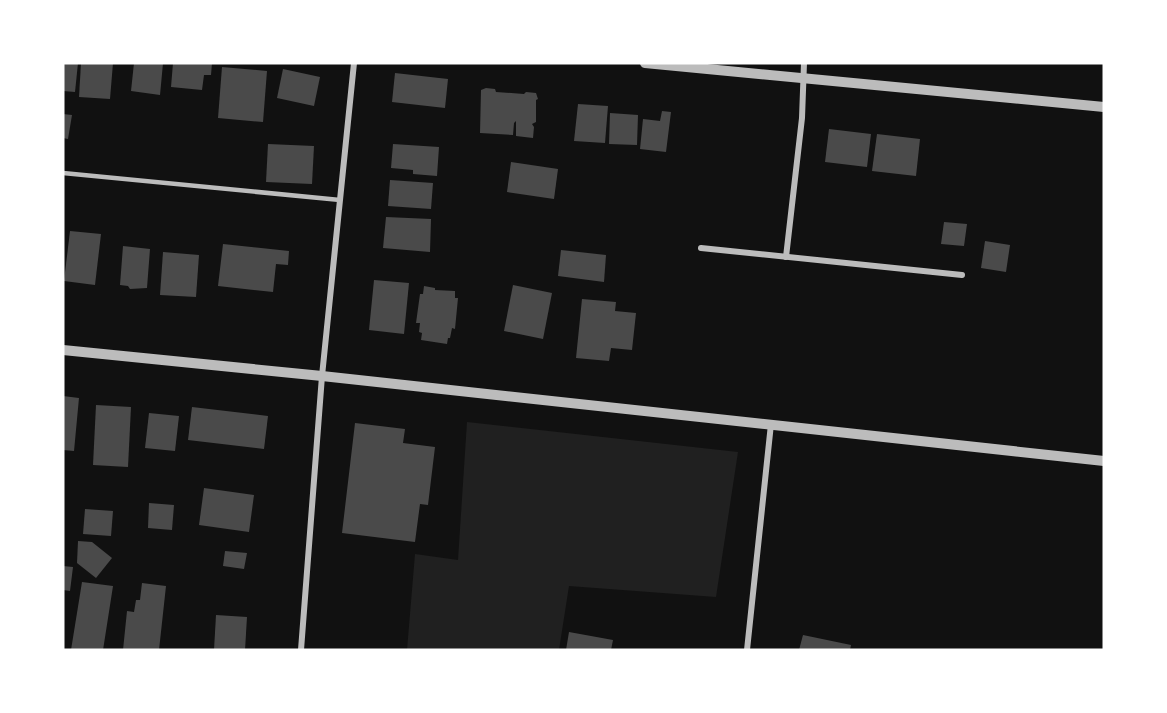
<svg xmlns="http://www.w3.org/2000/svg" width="1167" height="713" viewBox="0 0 1167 713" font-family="Lato,sans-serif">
  <rect width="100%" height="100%" fill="#111"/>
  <polygon fill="#202020" points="467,422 738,452 716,597 569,586 559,650 407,650 415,554 458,560"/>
  <g fill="#4a4a4a">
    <polygon points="63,63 78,63 75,92 63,91"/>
    <polygon points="81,63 113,63 110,99 79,97"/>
    <polygon points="134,63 163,63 160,95 131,91"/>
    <polygon points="173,63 212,63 211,75 204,75 202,90 171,87"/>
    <polygon points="222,67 267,71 263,122 218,118"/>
    <polygon points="283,69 320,77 314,106 277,98"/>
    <polygon points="395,73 448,79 445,108 392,102"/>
    <polygon points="486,88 495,89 496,92 524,94 526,92 536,93 538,99 536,100 536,122 532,124 534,127 533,138 516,136 516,121 514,123 513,135 480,133 481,90"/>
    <polygon points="578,104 608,106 605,143 574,141"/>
    <polygon points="662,111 671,112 666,152 640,149 643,119 660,121"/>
    <polygon points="610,113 638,115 637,145 609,144"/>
    <polygon points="63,114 72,115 68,139 63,138"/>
    <polygon points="829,129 871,134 867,167 825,162"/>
    <polygon points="877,134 920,139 916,176 872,171"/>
    <polygon points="268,144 314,146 312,184 266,182"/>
    <polygon points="393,144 439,147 437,176 413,174 413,170 391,168"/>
    <polygon points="511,162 558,169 554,199 507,192"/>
    <polygon points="390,180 433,183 431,209 388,206"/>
    <polygon points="386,217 431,219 430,252 383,248"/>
    <polygon points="944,222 967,224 964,246 941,244"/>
    <polygon points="70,231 101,234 95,285 64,281"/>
    <polygon points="985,241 1010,245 1006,272 981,268"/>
    <polygon points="223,244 289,251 288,265 276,264 273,292 218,286"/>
    <polygon points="123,246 150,249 147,288 130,289 128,286 120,285"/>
    <polygon points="561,250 606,255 604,282 558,276"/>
    <polygon points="163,252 199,255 196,297 160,295"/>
    <polygon points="374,280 409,283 404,334 369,330"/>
    <polygon points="513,285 552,293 543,339 504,331"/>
    <polygon points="424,286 435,288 435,290 455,291 455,298 458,298 455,329 452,328 450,338 448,338 447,344 421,340 422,333 419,332 420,323 416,323 420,294 423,294"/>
    <polygon points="582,299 616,302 615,311 636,313 632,350 611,348 609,361 576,358"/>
    <polygon points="63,396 79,398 74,451 63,450"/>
    <polygon points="96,405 131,407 128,467 93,465"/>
    <polygon points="192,407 268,416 264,449 188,440"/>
    <polygon points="149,413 179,416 175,451 145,448"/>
    <polygon points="355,423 405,429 403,443 435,447 428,505 420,504 415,542 342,533"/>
    <polygon points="204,488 254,495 249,532 199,525"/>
    <polygon points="149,503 174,505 172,530 148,528"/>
    <polygon points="85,509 113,511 111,536 83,534"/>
    <polygon points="78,541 92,542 112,558 96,578 77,563"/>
    <polygon points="225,551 247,553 244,569 223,566"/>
    <polygon points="63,566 73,567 70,591 63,590"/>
    <polygon points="82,582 113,586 103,650 71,650"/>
    <polygon points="142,583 166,586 159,650 123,650 127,611 134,612 136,600 140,600"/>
    <polygon points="216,615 247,617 245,650 214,650"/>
    <polygon points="569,632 613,640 611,650 566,650"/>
    <polygon points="803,635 851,645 850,650 799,650"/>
  </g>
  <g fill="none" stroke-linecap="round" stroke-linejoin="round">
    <polyline stroke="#bcbcbc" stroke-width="4.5" points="63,173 340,200"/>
    <g stroke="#bcbcbc" stroke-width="6">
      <polyline points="701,248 962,275"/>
      <polyline points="786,257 802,118 804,63"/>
      <polyline points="301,650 322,376 354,63"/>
      <polyline points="747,650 771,424"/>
    </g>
    <g stroke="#bcbcbc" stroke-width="10">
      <polyline points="645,63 1104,107"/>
      <polyline points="63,350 322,376 1104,461"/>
    </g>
  </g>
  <rect width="1167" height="713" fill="none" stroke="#ffffff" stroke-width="129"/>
</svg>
